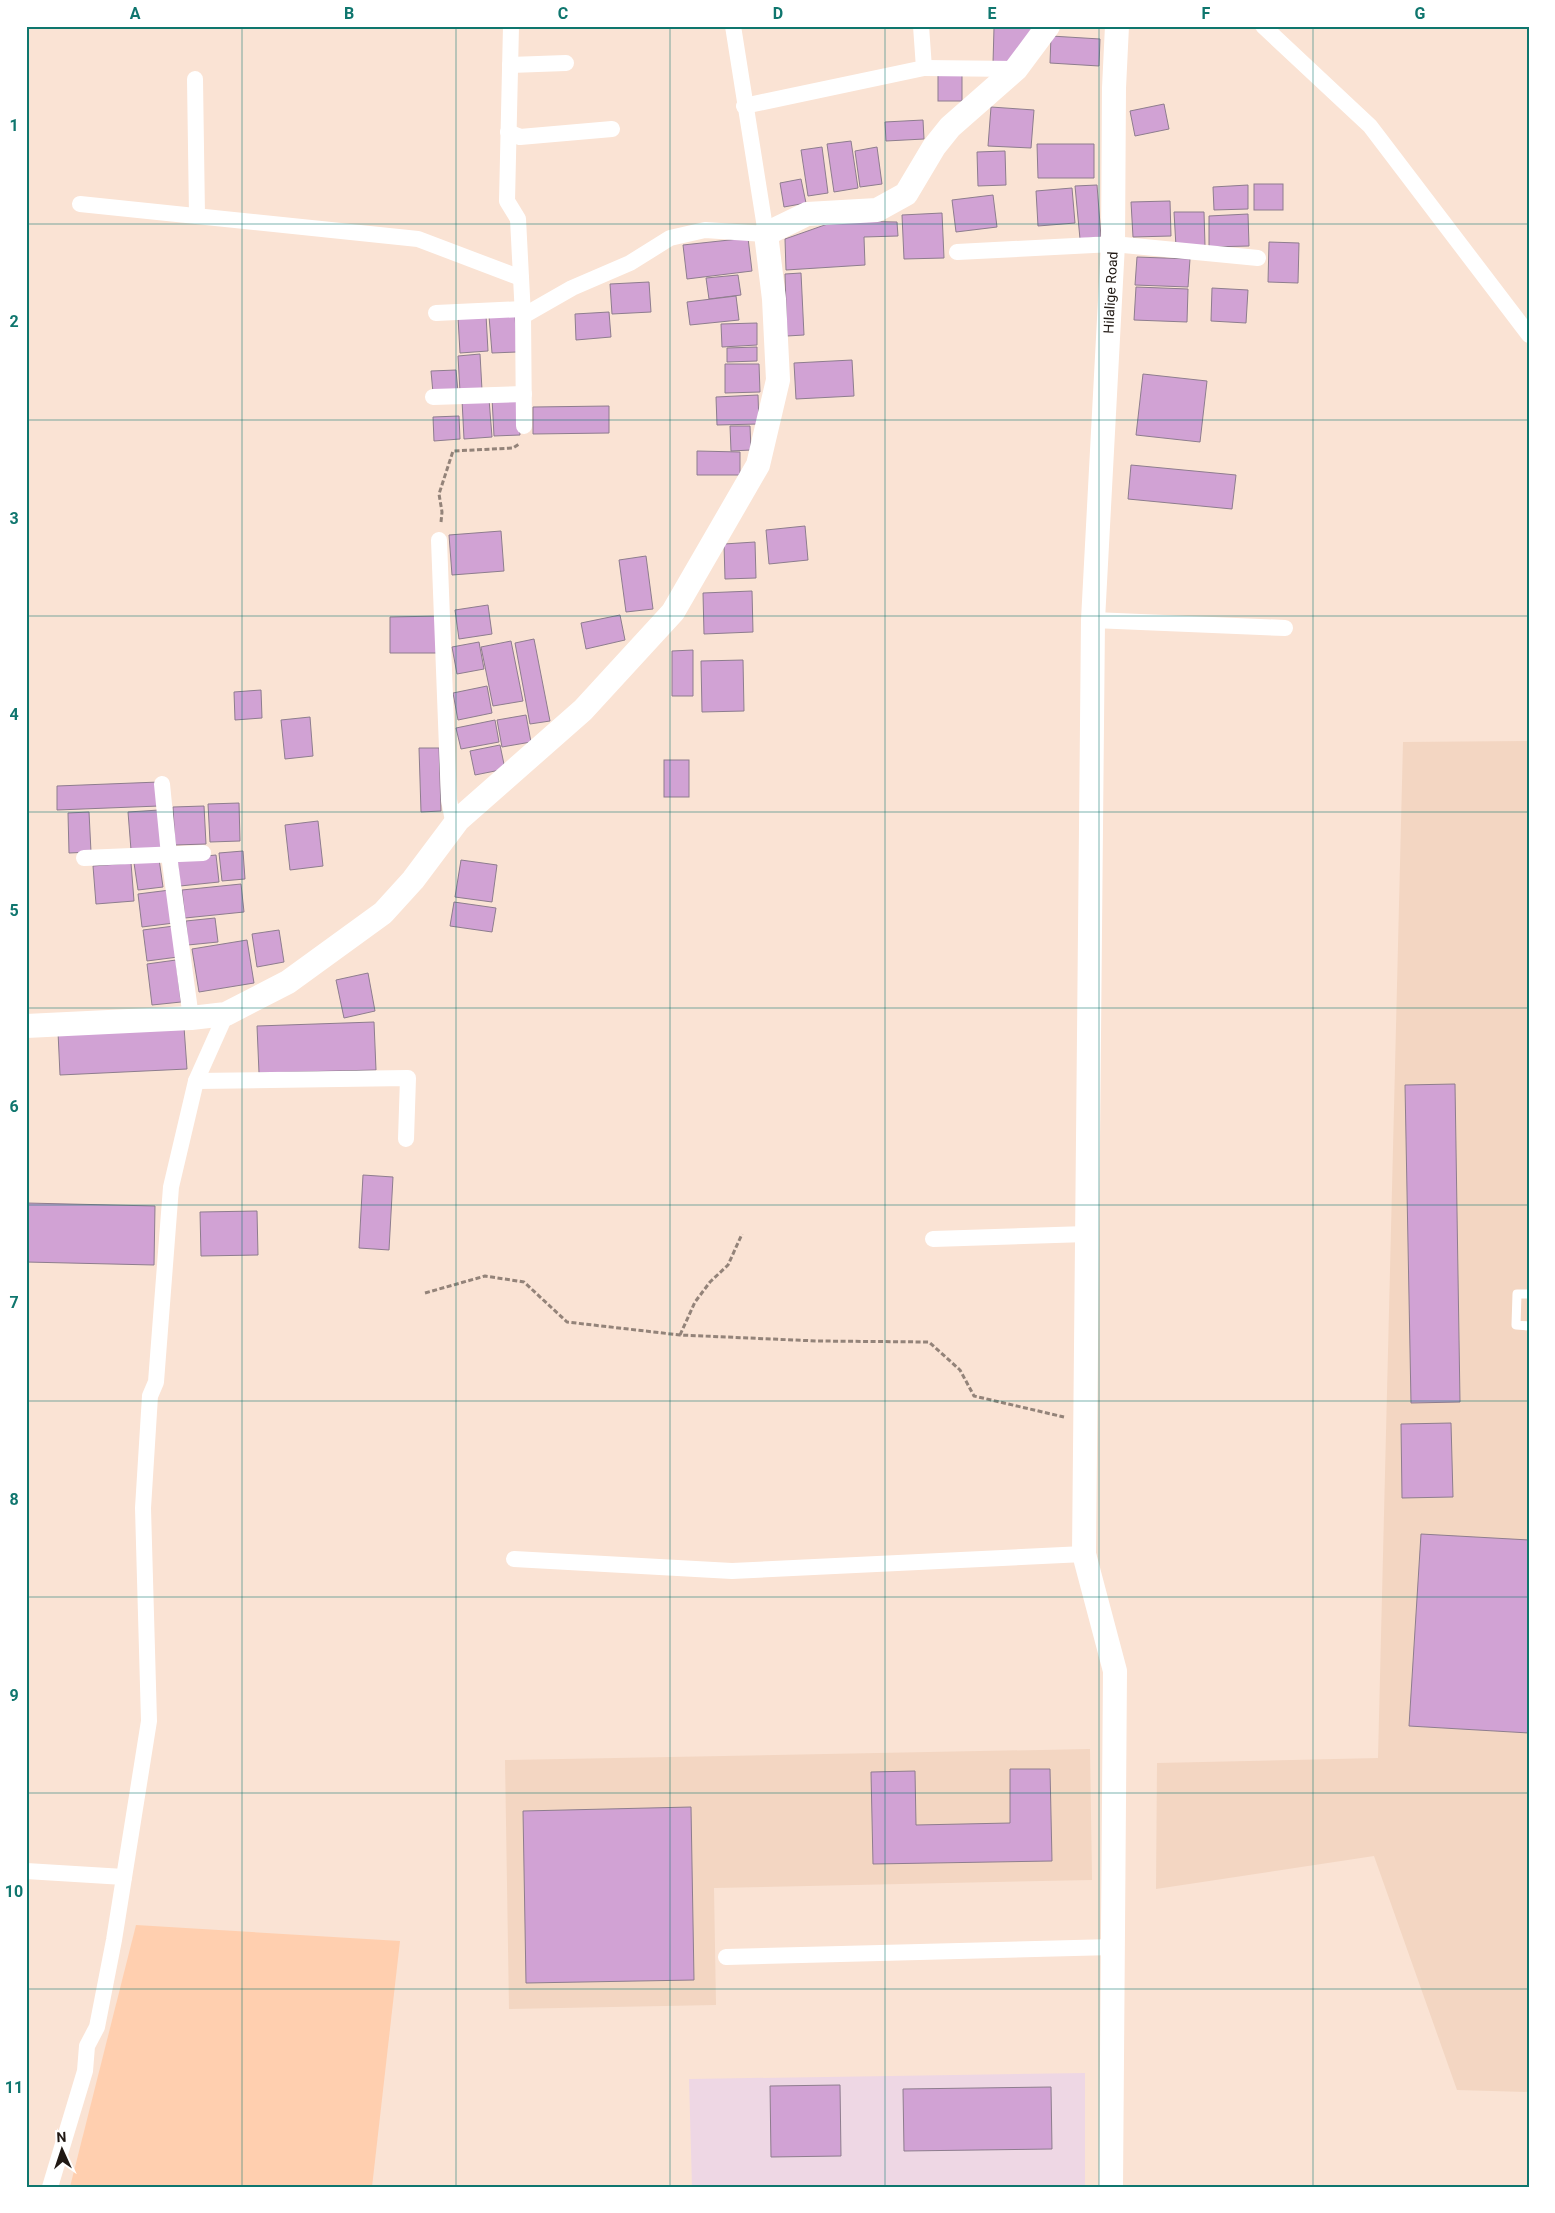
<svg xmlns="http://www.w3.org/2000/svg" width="1555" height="2213" viewBox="0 0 1555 2213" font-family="Roboto,sans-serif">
  <rect width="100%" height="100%" fill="#fae3d4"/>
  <g fill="#f3d6c2">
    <polygon points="1529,741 1529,2092 1457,2090 1374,1856 1156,1889 1157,1763 1378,1758 1403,742"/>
    <polygon points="1090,1749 1092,1880 714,1888 716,2005 509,2009 505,1760"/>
  </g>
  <polygon fill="#eed7e4" points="1085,2073 1085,2187 692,2187 689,2079"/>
  <polygon fill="#ffcfaf" points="136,1925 400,1941 372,2187 70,2187"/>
  <g fill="#d1a2d4" stroke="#8e7d8e">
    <polygon points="1035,27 1013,63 993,63 994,28"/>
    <polygon points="1051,36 1100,39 1099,66 1050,63"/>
    <rect x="938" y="74" width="24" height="27"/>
    <polygon points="1164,104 1169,129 1135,136 1130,111"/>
    <polygon points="991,107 1034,110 1031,148 988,146"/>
    <polygon points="923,120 924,139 886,141 885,122"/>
    <polygon points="851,141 858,188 834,192 827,144"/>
    <polygon points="1037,144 1094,144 1094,178 1038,178"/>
    <polygon points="822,147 828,193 808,196 801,150"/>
    <polygon points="877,147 882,184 860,187 855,151"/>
    <polygon points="1005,151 1006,185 978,186 977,152"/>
    <polygon points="801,179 806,203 784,207 780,183"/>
    <rect x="1254" y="184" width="29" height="26"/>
    <polygon points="1097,185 1101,237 1080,239 1075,186"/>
    <polygon points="1248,185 1248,209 1214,210 1213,187"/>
    <polygon points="1072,188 1075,223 1038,226 1036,191"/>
    <polygon points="993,195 997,227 956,232 952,200"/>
    <polygon points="1170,201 1171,236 1133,237 1131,202"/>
    <polygon points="1174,212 1204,212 1205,246 1176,247"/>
    <polygon points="942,213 944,258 904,259 902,215"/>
    <polygon points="1248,214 1249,246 1209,247 1209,216"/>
    <polygon points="836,221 897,222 898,236 864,237 865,265 786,270 785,239"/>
    <polygon points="748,238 752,271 687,279 683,245"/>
    <polygon points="1269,242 1299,243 1298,283 1268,282"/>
    <polygon points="1137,257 1190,259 1188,287 1135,285"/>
    <polygon points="801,273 804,335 787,336 785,274"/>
    <polygon points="738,275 741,295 709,299 706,278"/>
    <polygon points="649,282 651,312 612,314 610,284"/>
    <polygon points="1136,287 1188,289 1187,322 1134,320"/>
    <polygon points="1212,288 1248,290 1246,323 1211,321"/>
    <polygon points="736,296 739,320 690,325 687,302"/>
    <polygon points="609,312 611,337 576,340 575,314"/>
    <polygon points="515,314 517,352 492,353 489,316"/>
    <polygon points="486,315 488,351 460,353 458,317"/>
    <polygon points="757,323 757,345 722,347 721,324"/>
    <polygon points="757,347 757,361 727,362 727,348"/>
    <polygon points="480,354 482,390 460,392 458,356"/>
    <polygon points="852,360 854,396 796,399 794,363"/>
    <polygon points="725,364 759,364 760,392 725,393"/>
    <polygon points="456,370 458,392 433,393 431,371"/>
    <polygon points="1143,374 1207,381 1200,442 1136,435"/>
    <polygon points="758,395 759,424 717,425 716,397"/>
    <polygon points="517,396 520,435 494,436 492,398"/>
    <polygon points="489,399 492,437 464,439 462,400"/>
    <polygon points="609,406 609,433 533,434 533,407"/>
    <polygon points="459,416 460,439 434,441 433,417"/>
    <polygon points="730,426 750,426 751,450 731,451"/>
    <polygon points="697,451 740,452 740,475 697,475"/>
    <polygon points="1131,465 1236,475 1232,509 1128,499"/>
    <polygon points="805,526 808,560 769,564 766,530"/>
    <polygon points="501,531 504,571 452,575 449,535"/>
    <polygon points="755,542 756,578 725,579 724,544"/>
    <polygon points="646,556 653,609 626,612 619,560"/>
    <polygon points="752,591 753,632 704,634 703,593"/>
    <polygon points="488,605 492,634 459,639 455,610"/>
    <polygon points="620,615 625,640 586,649 581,623"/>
    <polygon points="440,616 440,653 390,653 390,617"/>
    <polygon points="534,639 550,721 530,724 515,643"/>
    <polygon points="511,641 523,701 493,706 481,647"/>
    <polygon points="479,642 484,669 457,674 452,647"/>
    <polygon points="693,650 693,696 672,696 672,651"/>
    <polygon points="743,660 744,711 702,712 701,661"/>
    <polygon points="487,686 492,713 458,720 453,693"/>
    <polygon points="261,690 262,718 235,720 234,692"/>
    <polygon points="526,715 531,742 502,747 497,720"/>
    <polygon points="310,717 313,756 285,759 281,720"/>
    <polygon points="495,720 499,742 461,749 456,728"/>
    <polygon points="500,745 505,769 475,775 470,751"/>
    <polygon points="419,748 439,748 441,811 421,812"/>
    <rect x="664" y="760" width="25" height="37"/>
    <polygon points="159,782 159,806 57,810 57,786"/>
    <polygon points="239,803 240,841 210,842 208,804"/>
    <polygon points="204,806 206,844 175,845 173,807"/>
    <polygon points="159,810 162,848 131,850 128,812"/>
    <polygon points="89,812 91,852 69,853 68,813"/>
    <polygon points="318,821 323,866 290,870 285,825"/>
    <polygon points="243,851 245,879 222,881 219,853"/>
    <polygon points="216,855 219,882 180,886 177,859"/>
    <polygon points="159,859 163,887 138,890 134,863"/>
    <polygon points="461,860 497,865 492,902 455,897"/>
    <polygon points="131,863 134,901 96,904 93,866"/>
    <polygon points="241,884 244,912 185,918 182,890"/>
    <polygon points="170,890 174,923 142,927 138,894"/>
    <polygon points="454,902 496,908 492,932 450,926"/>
    <polygon points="215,918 218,942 188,945 186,921"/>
    <polygon points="174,926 178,957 147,961 143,930"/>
    <polygon points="279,930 284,962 257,967 252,934"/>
    <polygon points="247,940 254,983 199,992 192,949"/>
    <polygon points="176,960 181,1002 152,1005 147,964"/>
    <polygon points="368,973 375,1011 344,1018 336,980"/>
    <polygon points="374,1022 376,1070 259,1073 257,1026"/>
    <polygon points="184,1027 187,1069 60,1075 58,1032"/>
    <polygon points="1455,1084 1460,1402 1411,1403 1405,1085"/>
    <polygon points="363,1175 393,1177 389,1250 359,1248"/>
    <polygon points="26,1203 155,1206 154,1265 26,1262"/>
    <polygon points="257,1211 258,1255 201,1256 200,1212"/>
    <polygon points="1451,1423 1453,1497 1402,1498 1401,1424"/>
    <polygon points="1421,1534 1529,1540 1529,1733 1409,1726"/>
    <polygon points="1010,1769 1050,1769 1052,1861 873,1864 871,1772 915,1771 916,1825 1010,1823"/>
    <polygon points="691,1807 694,1980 526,1983 523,1811"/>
    <polygon points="840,2085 841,2156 771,2157 770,2086"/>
    <polygon points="1051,2087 1052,2149 904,2151 903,2089"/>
  </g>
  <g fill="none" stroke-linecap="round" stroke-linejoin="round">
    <g stroke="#938379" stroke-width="3" stroke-dasharray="5 2.5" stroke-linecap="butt">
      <polyline points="441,522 442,512 439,494 453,451 513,448 519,444"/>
      <polyline points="425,1293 485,1276 524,1282 567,1322 680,1335 817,1341 929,1342 960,1370 974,1396 1064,1417"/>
      <polyline points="680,1335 695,1302 710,1282 728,1265 742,1234"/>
    </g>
    <polyline stroke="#fff" stroke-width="9" points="1529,1294 1517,1294 1516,1325 1529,1326"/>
    <g stroke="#fff" stroke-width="16">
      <polyline points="511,26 507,201 518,219 523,316 524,426"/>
      <polyline points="1263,26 1370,126 1529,335"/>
      <polyline points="510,65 566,63"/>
      <polyline points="924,68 1016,69"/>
      <polyline points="195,79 197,216"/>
      <polyline points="744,106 924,68 921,26"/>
      <polyline points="508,132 520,137 612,129"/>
      <polyline points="80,204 418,239 521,278"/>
      <polyline points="957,252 1113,244 1258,258"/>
      <polyline points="436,313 523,309"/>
      <polyline points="523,316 572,288 630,263 670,238 705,230 766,234 733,26"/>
      <polyline points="433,397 524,394"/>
      <polyline points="439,540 449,800 454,826"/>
      <polyline points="1093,620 1285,628"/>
      <polyline points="162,784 169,855 191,1018"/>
      <polyline points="84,858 203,853"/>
      <polyline points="196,1081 408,1078 406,1139"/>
      <polyline points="933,1239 1087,1234"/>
      <polyline points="514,1559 732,1571 1084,1554"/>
      <polyline points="26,1871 124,1877"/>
      <polyline points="726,1957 1113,1947"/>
      <polyline points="50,2187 85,2071 87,2046 97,2027 114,1940 149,1721 143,1508 150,1396 156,1382 171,1187 196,1081 226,1014"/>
    </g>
    <g stroke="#fff" stroke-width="24">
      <polyline points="26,1026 191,1018 226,1014 288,982 383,913 413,880 458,820 583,710 673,612 758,465 778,380 774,299 766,234 807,214 877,210 906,194 934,147 950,127 1016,69 1048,26"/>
      <path id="s1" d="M1111 2187 1115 1671 1084 1554 1093 620 1113 244 1114 88 1117 26"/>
    </g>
  </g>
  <path fill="none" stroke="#0f766e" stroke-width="1" stroke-opacity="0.55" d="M242 26V2187M456 26V2187M670 26V2187M885 26V2187M1099 26V2187M1313 26V2187M26 224H1529M26 420H1529M26 616H1529M26 812H1529M26 1008H1529M26 1205H1529M26 1401H1529M26 1597H1529M26 1793H1529M26 1989H1529"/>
  <g text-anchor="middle" stroke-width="4" stroke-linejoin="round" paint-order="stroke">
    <g font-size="14" fill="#211914" stroke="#fff">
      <text dy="5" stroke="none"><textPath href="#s1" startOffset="1899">Hilalige Road</textPath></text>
    </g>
  </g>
  <rect width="1555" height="2213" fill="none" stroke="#ffffff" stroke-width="55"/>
  <g transform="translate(62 2150) rotate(357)" stroke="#ffffff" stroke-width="4" paint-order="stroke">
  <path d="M0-4L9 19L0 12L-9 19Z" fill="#211914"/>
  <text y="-8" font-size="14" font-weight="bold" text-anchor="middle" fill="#211914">N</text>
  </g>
  <rect x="28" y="28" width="1500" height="2158" fill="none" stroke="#0f766e" stroke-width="2"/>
  <g font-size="16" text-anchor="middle" font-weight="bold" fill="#0f766e">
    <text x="135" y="19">A</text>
    <text x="349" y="19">B</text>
    <text x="563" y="19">C</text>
    <text x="778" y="19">D</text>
    <text x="992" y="19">E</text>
    <text x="1206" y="19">F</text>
    <text x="1420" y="19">G</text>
    <text x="14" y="131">1</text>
    <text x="14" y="327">2</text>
    <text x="14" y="524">3</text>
    <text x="14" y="720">4</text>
    <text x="14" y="916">5</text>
    <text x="14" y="1112">6</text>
    <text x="14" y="1308">7</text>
    <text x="14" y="1505">8</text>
    <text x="14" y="1701">9</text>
    <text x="14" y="1897">10</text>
    <text x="14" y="2093">11</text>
  </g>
</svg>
